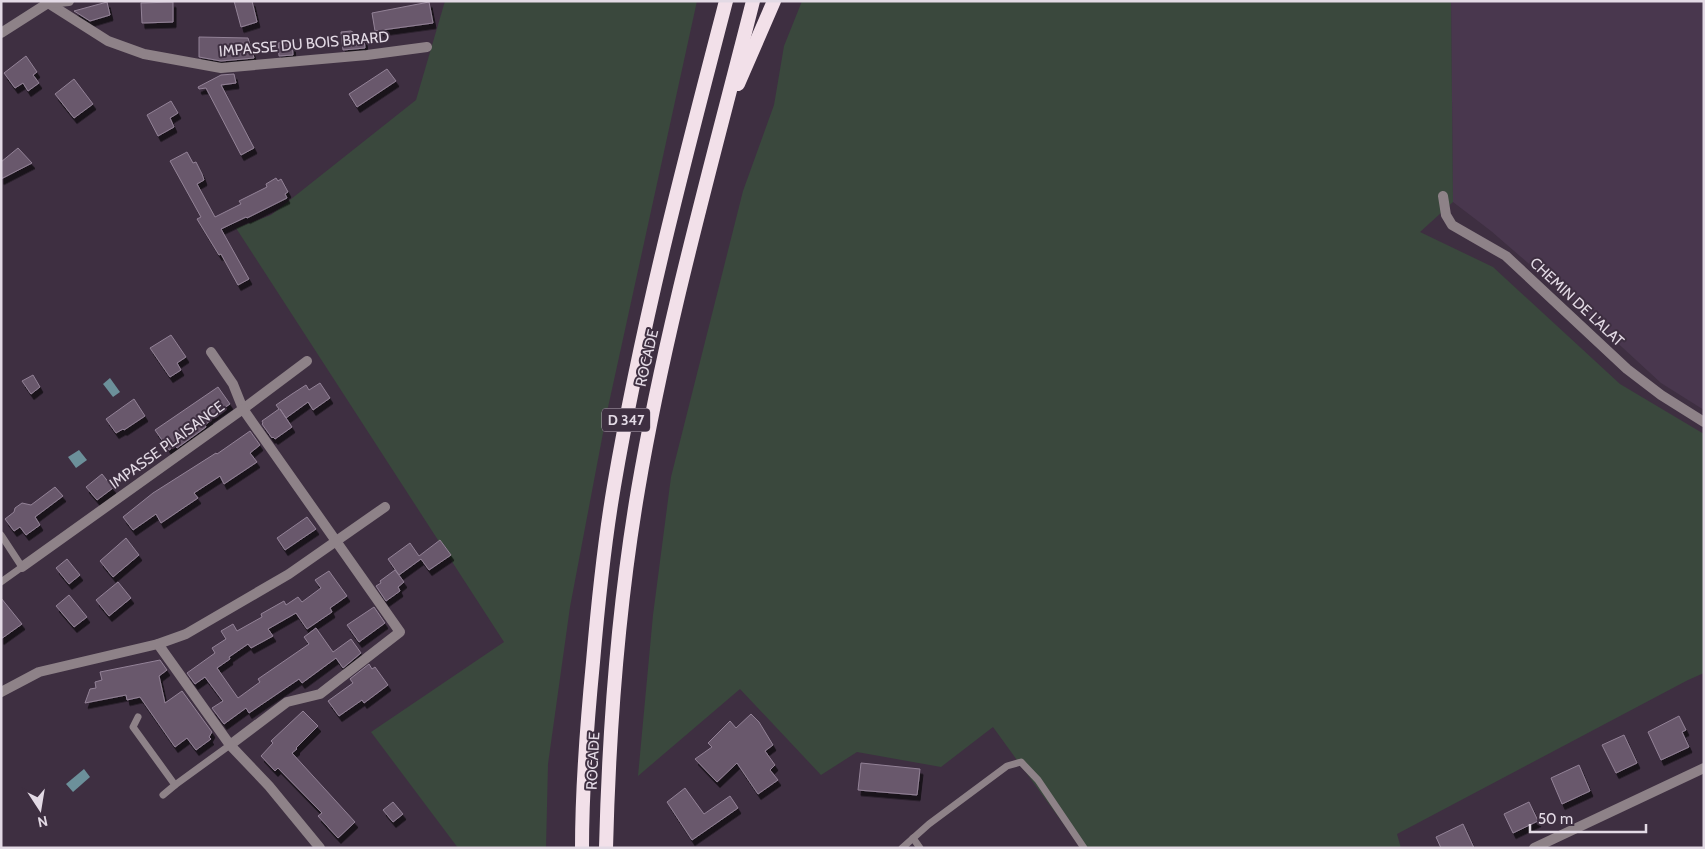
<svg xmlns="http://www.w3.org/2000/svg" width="1705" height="849" viewBox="0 0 1705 849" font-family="Cabin,sans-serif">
  <defs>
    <filter id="shadow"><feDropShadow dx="3" dy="5.5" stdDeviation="0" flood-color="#0009"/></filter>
  </defs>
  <rect width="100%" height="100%" fill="#3e2f41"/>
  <polygon fill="#49374e" points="1451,1 1704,1 1704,410 1661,383 1572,301 1491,231 1453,202"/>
  <g fill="#3a483d">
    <polygon points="445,1 697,1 607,412 570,607 548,764 546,848 458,848 371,732 504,642 236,228 271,215 416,100"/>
    <polygon points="802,1 1451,1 1453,202 1420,232 1493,267 1620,384 1704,434 1704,673 1688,680 1397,834 1401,848 1081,848 993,727 941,767 857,752 821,775 740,689 638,776 653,615 671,477 743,191 774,105 784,46"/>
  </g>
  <g fill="#6c909a">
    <polygon points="110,378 120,392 113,397 103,384"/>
    <polygon points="79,450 87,460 76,468 68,457"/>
    <polygon points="84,769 90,777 73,792 66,784"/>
  </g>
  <g fill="#69596c" stroke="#938297" filter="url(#shadow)">
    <polygon points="234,1 252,1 257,22 241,27"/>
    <polygon points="107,2 110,15 90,21 74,11"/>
    <polygon points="173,2 173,22 142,23 141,3"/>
    <polygon points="429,2 433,23 375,31 372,13"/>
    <polygon points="351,31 364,39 365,48 343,50 341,32"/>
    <polygon points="199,37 248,38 254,58 221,61 199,57"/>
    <polygon points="292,41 293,55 279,56 278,43"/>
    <polygon points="26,56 37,72 33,75 39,83 28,91 23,83 15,88 4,73"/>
    <polygon points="387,69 396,81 357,107 349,94"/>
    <polygon points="234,74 236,83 221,85 254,148 241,155 206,88 199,89 198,87 221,75"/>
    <polygon points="74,79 93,104 74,118 55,94"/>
    <polygon points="171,101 178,113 170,118 174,127 158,136 147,115"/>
    <polygon points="18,148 32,163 1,179 1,162"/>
    <polygon points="187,152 193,163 196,162 202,174 204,180 197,184 215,217 241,204 239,201 267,187 266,184 276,178 278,181 281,179 288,192 285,194 287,198 247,218 246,217 221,229 249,279 238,285 221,254 219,255 197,219 201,217 170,161"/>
    <polygon points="171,335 186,357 177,363 181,370 170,377 150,348"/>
    <polygon points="33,375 40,387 31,394 22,381"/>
    <polygon points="320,383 330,398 313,410 308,402 286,418 280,409 292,427 275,439 273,437 272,438 262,424 263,423 262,421 279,409 276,405 292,394 306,385 309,390"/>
    <polygon points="218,387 230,404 209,418 211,420 205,425 206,427 177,448 175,446 169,450 155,430"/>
    <polygon points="134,399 145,416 124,430 123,429 116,433 106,419"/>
    <polygon points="250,431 260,445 250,453 257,462 224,484 220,476 194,493 198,498 161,523 156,514 133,530 123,517 153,493 216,453 217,454"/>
    <polygon points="102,474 113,488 97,500 86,487"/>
    <polygon points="55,487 63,496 35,517 40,525 26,535 20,527 14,531 5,519 14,512 15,508 22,503 31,505"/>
    <polygon points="307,517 316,529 285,550 277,538"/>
    <polygon points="126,538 139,555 113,577 100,561"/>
    <polygon points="440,540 451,555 429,570 421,559 399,575 388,559 410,543 419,556"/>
    <polygon points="67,559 80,575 69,584 56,568"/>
    <polygon points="395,570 404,582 398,587 400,591 386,601 376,586 381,583 380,581"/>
    <polygon points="329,571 347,596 330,608 332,612 307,629 296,613 268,629 273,636 251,648 248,644 229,657 230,659 217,668 238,698 260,682 258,679 309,644 304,637 316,628 333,652 351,639 361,653 343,668 336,658 302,683 299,679 249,713 246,708 224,724 212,708 223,701 205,677 195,684 187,673 215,653 212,648 226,639 221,631 233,624 237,631 262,617 261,614 284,601 286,605 298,597 302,602 321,588 315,580"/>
    <polygon points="118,582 131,598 109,616 96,600"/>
    <polygon points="69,595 87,617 74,627 56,606"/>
    <polygon points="1,598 22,624 1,639"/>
    <polygon points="374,607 385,623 359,642 347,625"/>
    <polygon points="160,660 167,670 159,676 165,703 182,691 212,732 209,737 211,739 196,750 187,738 175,747 140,697 127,700 126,695 85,703 90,689 96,688 95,682 102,680 100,672"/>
    <polygon points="369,664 372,669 375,667 388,685 364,703 362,700 339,716 328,701 353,683 350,679"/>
    <polygon points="303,711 318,726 296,748 297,749 292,753 355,822 338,838 318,816 322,813 278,768 275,771 261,756 273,743 271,741"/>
    <polygon points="751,714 759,722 773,745 765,751 775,765 770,770 778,780 758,794 737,763 717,782 695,759 712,747 708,743 730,721 736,728"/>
    <polygon points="1679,716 1686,730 1682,732 1689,747 1661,760 1648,732"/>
    <polygon points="1624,735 1637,763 1616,773 1602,745"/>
    <polygon points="861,763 920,769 917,795 858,790"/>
    <polygon points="1579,765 1590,791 1562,804 1551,778"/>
    <polygon points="685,788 704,814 730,796 738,808 692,840 667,802"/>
    <polygon points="393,802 403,814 393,822 383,810"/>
    <polygon points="1529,802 1538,821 1513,833 1504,814"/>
    <polygon points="1463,824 1474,848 1441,848 1436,837"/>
  </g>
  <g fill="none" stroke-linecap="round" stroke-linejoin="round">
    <g stroke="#8e8288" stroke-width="7">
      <polyline points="1,535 22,567 1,582"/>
      <polyline points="138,717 133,727 175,785 230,745"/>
      <polyline points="163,795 175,785"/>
      <polyline points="913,838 920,848"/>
      <polyline points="902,848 929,824 1007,766 1021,762 1038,780 1084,848"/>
    </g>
    <g stroke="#8e8288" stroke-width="10">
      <polyline points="45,1 108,41 144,54 221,68 367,55 427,47"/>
      <polyline points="1,33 48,3 69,1"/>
      <polyline points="1443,196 1446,215 1452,225 1506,256 1627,369 1661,395 1704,422"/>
      <polyline points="211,352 233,384 243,409 307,361"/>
      <polyline points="22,567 243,409 400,632 320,694 287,702 230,745"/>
      <polyline points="158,644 230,745 269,786 320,848"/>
      <polyline points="1,692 39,672 158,644 186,634 289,574 385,507"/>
      <polyline points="1534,848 1704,768"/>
    </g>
    <g stroke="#f2e0e9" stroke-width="14">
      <polyline points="738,84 774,1"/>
      <path d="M582 848C582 785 587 724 593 662 598 604 604 544 614 486 642 322 684 162 726 1"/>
      <path d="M606 848C609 728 618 608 638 490 666 325 712 163 753 1"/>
    </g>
  </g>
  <g text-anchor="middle" stroke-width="4" stroke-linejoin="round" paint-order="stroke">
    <rect fill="#3e2f41" stroke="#b2a7b4" stroke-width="1" x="602" y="408.5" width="48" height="23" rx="4"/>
    <g font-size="14" font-weight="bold" fill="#e3dae5">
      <text x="626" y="425">D 347</text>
    </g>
    <g font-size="15" fill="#e3dae5" stroke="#3e2f41">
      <text transform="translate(304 44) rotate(-5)" y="5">IMPASSE DU BOIS BRARD</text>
      <text transform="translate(1577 302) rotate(43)" y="5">CHEMIN DE L'ALAT</text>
      <text transform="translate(647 358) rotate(-77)" y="5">ROCADE</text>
      <text transform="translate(167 445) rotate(-36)" y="5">IMPASSE PLAISANCE</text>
      <text transform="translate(593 761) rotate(-87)" y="5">ROCADE</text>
    </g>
  </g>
  <rect width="1705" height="849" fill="none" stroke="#e3dae5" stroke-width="5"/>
  <g transform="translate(40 809) rotate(168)" stroke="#3e2f41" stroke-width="4" paint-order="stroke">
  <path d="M0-4L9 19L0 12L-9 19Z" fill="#e3dae5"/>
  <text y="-8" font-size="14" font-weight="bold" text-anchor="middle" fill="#e3dae5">N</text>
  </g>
  <path d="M1530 824v8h116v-8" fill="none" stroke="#e3dae5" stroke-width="2.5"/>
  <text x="1538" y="824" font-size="15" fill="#e3dae5" stroke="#3e2f41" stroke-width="4" paint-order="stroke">50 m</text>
</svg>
